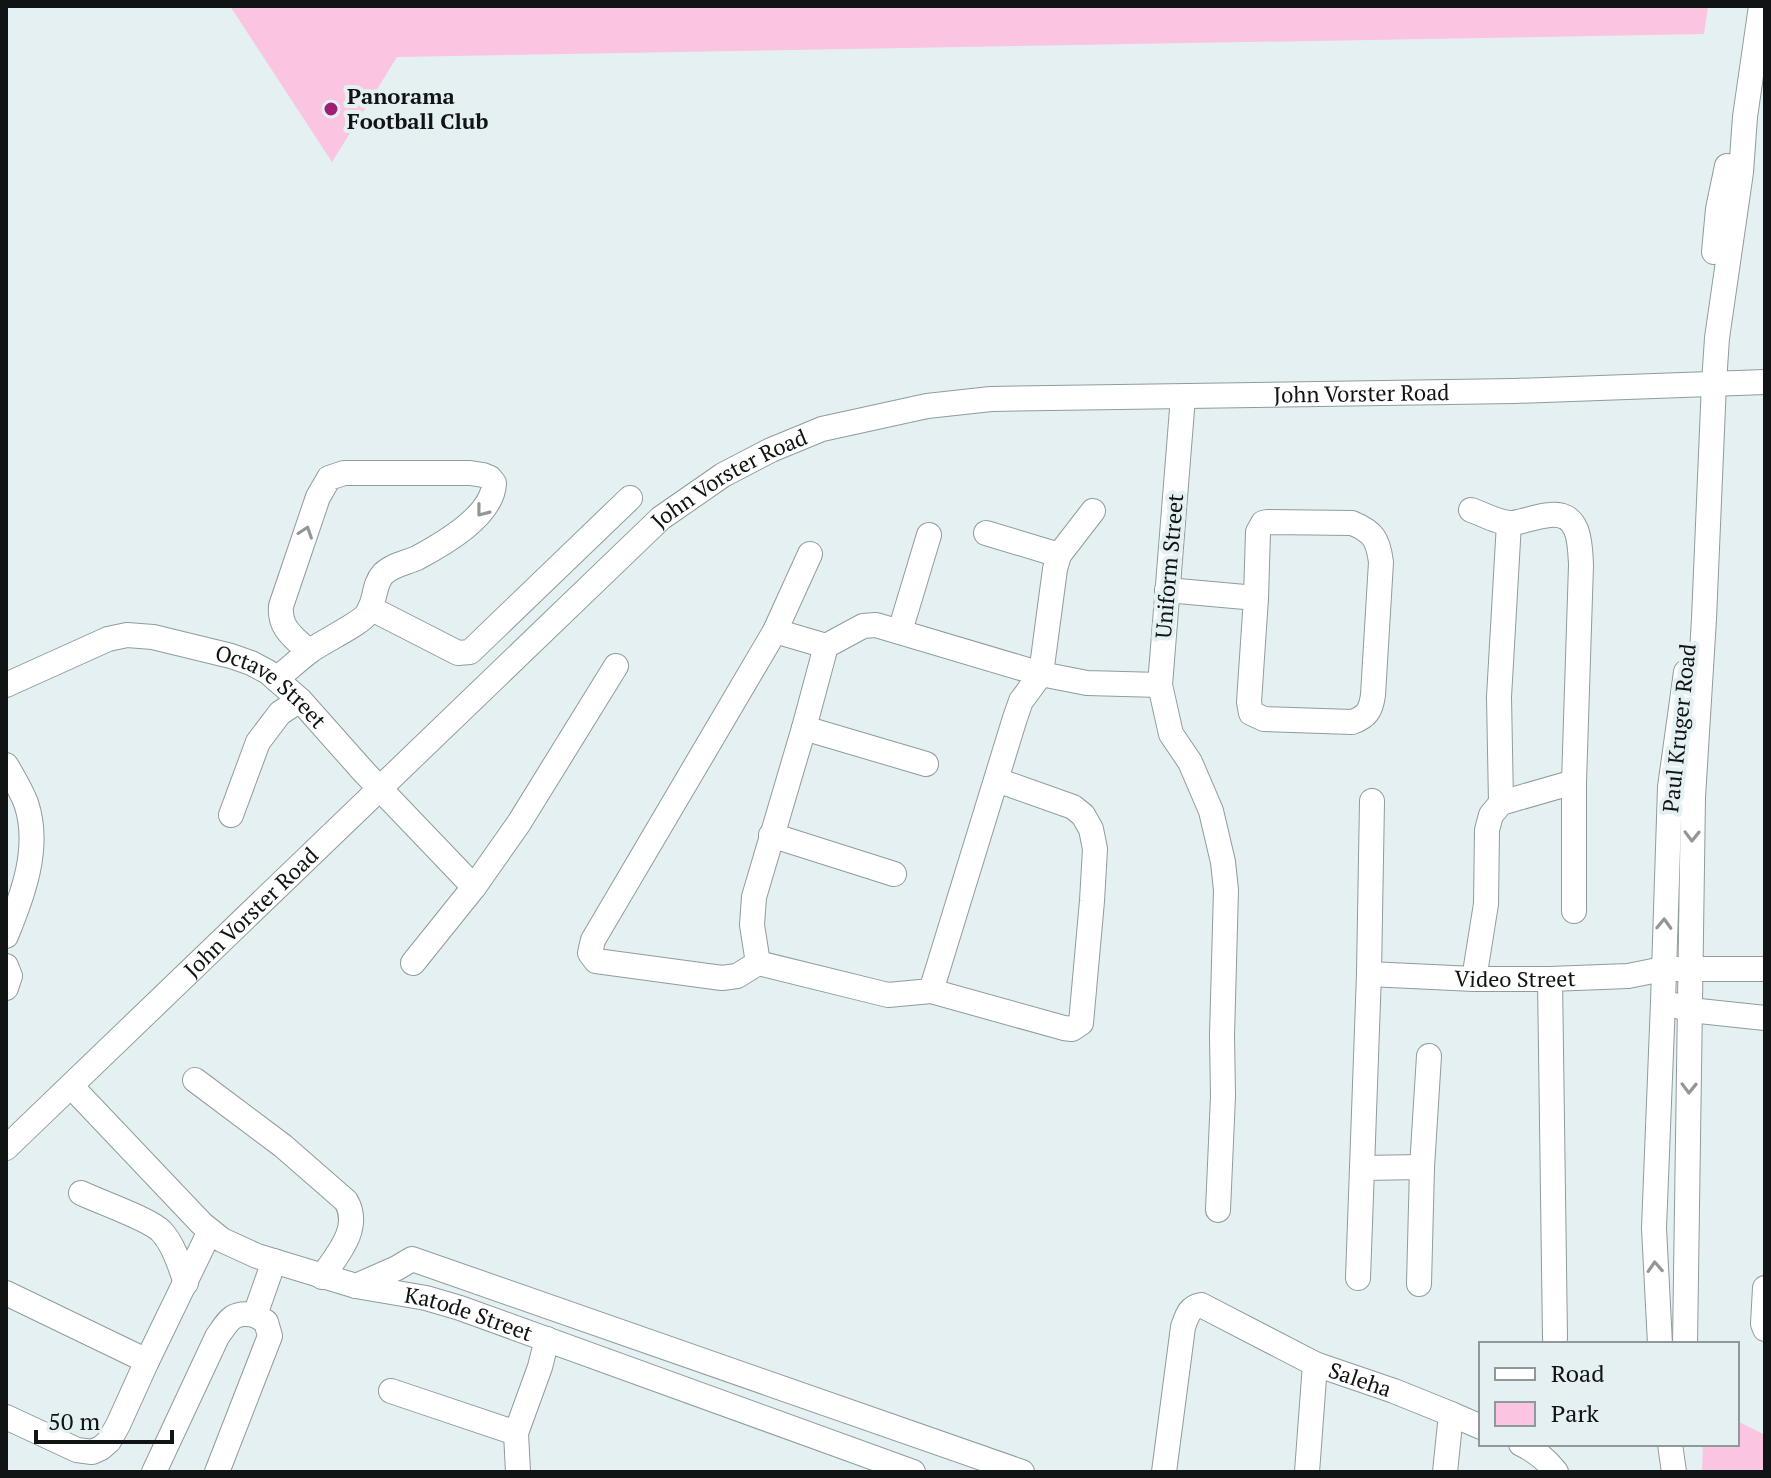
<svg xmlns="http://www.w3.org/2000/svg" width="1771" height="1478" viewBox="0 0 1771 1478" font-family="'PT Serif',serif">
  <rect width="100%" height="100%" fill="#e4f0f2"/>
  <g fill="#fbc4e1">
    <polygon points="230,6 1708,6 1704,34 397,57 332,162"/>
    <polygon points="1737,1421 1765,1435 1765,1472 1702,1472 1703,1444 1737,1444"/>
  </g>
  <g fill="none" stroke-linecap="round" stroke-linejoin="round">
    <g stroke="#909b9d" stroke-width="26">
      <g id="minor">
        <polyline points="1714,252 1718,209 1727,166"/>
        <polyline points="1183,397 1160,685 1171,734 1190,762 1211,811 1223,862 1226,890 1222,1036 1223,1096 1218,1210"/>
        <path d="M1471 510C1483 514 1500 524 1513 523 1525 521 1537 516 1550 515 1580 512 1580 543 1581 565L1574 782V911"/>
        <path d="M1267 522 1352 523C1374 532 1378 540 1381 562L1373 695C1371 710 1367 717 1352 722L1264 719 1251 713 1249 702 1256 598 1258 532 1263 523Z"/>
        <polyline points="810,554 775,631 593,940 590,953 596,961 722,978 737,976 758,963 888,995 931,991 1015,718 1021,701 1041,674 1055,569 1059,555 986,533"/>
        <polyline points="1059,555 1093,511"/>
        <polyline points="1167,590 1256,598"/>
        <polyline points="370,608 458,653 470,652 630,498"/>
        <polyline points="775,631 826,646 863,626 876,625 1041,674 1087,683 1160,685"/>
        <polyline points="900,631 929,535"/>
        <path d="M276 679C288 670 298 660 310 651 322 642 360 624 367 614 376 602 373 585 383 574 392 565 406 563 417 558 443 544 493 516 494 483L490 478 483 475 470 473H344L329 478 318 497 281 606C279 629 294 637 309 652"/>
        <path id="s1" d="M6 685 108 639 127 635 153 637 231 656 251 663 268 672 300 700 364 772 474 887"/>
        <polyline points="804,728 926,764"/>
        <path d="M6 765C13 777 21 790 26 803 41 847 23 895 6 936"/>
        <polyline points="1501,803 1499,697 1509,523"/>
        <polyline points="231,815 258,742 280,713 300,700"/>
        <polyline points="771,835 894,874"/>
        <polyline points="413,963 474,887 519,823 616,666"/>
        <polyline points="758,963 752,925 754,897 804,728 826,646"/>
        <polyline points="6,966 10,976 6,988"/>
        <path id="s2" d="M1369 974 1474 979H1550L1628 976 1663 969H1765"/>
        <polyline points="1474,979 1486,904 1487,830 1491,815 1501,803 1574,782"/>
        <polyline points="1550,979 1555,1338"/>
        <polyline points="931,991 1064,1028 1072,1029 1081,1023 1092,901 1095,849 1091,829 1083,815 1073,807 997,780"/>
        <polyline points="1674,1005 1690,1010 1765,1018"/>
        <path d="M195 1080 283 1146 346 1201C362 1228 337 1255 322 1277"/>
        <path id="s3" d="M71 1086 202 1224 222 1240 257 1256 356 1286 426 1298 460 1308 913 1472"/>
        <path id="s4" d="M6 1148 661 518 723 475 771 450 822 429 927 406 991 399 1514 391 1765 382"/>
        <polyline points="1362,1168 1422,1167"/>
        <path d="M81 1193C100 1202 149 1219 161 1231 174 1245 180 1266 186 1283"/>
        <polyline points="1358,1278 1369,974 1372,801"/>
        <polyline points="1419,1284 1422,1167 1429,1056"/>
        <polyline points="356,1286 397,1268 412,1259 1022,1472"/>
        <polyline points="1765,1288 1763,1324 1765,1329"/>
        <polyline points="6,1293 147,1361"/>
        <polyline points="1660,1344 1654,1228 1663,1002 1670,787 1686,672"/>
        <polyline points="1685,1344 1693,797 1704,619 1714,383 1717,338 1741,172 1745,117 1761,6"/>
        <polyline points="391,1391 516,1433"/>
        <polyline points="1451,1414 1481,1427"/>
        <polyline points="6,1417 77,1450 92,1452 101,1448 109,1441 118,1425 147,1361 210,1231"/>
        <path d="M1521 1444C1536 1451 1546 1459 1556 1472"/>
        <polyline points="1670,1444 1674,1472"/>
        <path d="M154 1472 217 1337C229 1320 232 1311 255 1315"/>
        <polyline points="217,1472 270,1336 266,1322 255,1315 274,1261"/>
        <polyline points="518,1472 516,1433 540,1367 547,1339"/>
        <path d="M1164 1472 1183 1327C1187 1316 1189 1307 1201 1305L1315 1364"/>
        <path id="s5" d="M1307 1472 1315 1364 1394 1391 1451 1414 1445 1472"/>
      </g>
    </g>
    <use href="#minor" stroke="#fff" stroke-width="24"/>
  </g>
  <defs><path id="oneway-chevron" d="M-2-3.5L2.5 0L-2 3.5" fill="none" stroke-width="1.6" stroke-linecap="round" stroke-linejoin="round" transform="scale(2)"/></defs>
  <g stroke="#939596">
    <use href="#oneway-chevron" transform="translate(482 511) rotate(128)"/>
    <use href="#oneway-chevron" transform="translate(306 532) rotate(-71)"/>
    <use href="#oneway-chevron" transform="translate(1692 836) rotate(91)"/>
    <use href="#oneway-chevron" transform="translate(1664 924) rotate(-88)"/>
    <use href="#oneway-chevron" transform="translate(1689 1088) rotate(91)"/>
    <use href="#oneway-chevron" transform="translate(1655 1267) rotate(-93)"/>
  </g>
  <circle fill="#9e1f73" stroke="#e4f0f2" stroke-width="3" cx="331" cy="109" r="8"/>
  <g text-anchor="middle" stroke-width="8" stroke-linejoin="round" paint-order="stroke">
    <g font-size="22" font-weight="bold" fill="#101415" stroke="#e4f0f2" text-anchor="start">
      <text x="347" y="104">Panorama<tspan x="347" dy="25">Football Club</tspan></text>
    </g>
    <g font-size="22" fill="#101415" stroke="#e4f0f2">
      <text dy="8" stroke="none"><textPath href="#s4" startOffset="1636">John Vorster Road</textPath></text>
      <text dy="8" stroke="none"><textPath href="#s4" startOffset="988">John Vorster Road</textPath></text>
      <text transform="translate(1169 566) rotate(-85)" y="8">Uniform Street</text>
      <text dy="8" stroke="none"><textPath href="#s1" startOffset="288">Octave Street</textPath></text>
      <text transform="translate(1679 728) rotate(-84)" y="8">Paul Kruger Road</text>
      <text dy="8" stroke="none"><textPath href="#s4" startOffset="340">John Vorster Road</textPath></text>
      <text dy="8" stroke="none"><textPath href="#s2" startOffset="146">Video Street</textPath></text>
      <text dy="8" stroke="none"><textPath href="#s3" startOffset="474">Katode Street</textPath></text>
      <text dy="8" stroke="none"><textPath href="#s5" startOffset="156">Saleha</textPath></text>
    </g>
  </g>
  <rect width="1771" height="1478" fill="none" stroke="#101415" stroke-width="16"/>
  <rect x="1479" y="1342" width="260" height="104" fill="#e4f0f2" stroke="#8f989a" stroke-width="2"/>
  <rect x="1495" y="1368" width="40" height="12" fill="#ffffff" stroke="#8f989a" stroke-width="2"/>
  <text x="1551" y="1382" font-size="24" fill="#101415">Road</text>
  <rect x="1495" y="1402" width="40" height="24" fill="#fbc4e1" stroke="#8f989a" stroke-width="2"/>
  <text x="1551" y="1422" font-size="24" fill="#101415">Park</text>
  <path d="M36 1430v12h136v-12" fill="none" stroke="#101415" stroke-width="4"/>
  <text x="48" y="1430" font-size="24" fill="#101415" stroke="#e4f0f2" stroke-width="6" paint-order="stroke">50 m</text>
</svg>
